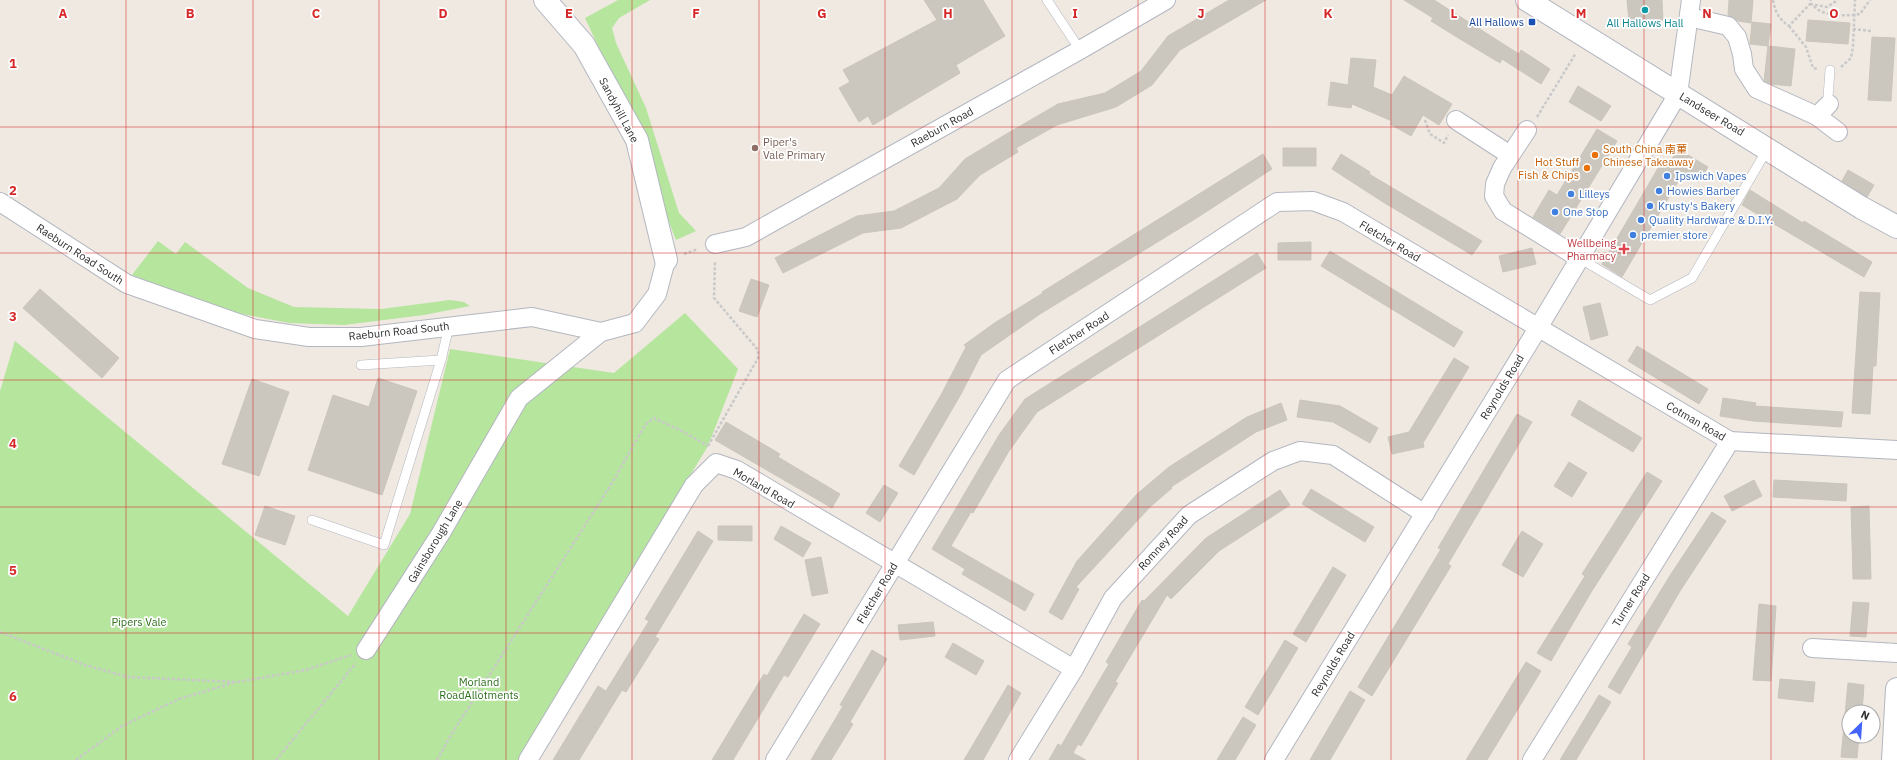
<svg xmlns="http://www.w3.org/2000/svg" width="1897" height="760" viewBox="0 0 1897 760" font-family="'IBM Plex Sans','Noto Sans SC',sans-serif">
  <rect width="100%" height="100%" fill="#efe9e1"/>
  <g fill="#b6e59e">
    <polygon points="618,0 650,0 619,18 612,28 616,43 646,108 679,213 696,231 676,240 642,153 624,101 585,18"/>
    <polygon points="158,241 176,254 185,242 248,288 294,307 381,309 450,300 464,302 470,306 424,315 344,325 289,323 211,308 132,275"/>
    <polygon points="685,313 738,369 708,446 518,760 0,760 0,391 15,341 348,616 410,514 450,349 614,373"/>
  </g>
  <g fill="#cbc7bf" stroke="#cbc5ba">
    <polygon points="924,0 983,0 1005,36 956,65 960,73 873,125 868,116 859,122 839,88 850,82 843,70 937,20"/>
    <polygon points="1229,0 1266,0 1180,50 1152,85 1116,107 1057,125 1016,148 1018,152 980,175 957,199 901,228 863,233 783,273 775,258 857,216 894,211 939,188 965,159 1003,136 1058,104 1105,93 1141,71 1168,36"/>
    <polygon points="1404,0 1434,0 1519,54 1521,50 1550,69 1541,84 1502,59 1500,63 1460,39 1431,21 1433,18"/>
    <polygon points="1627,0 1662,0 1663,20 1629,22"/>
    <polygon points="1729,0 1753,0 1751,23 1738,21 1728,15"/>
    <polygon points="1808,20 1850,23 1848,44 1806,41"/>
    <polygon points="1752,22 1771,24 1768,46 1750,44"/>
    <polygon points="1872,37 1895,38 1891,101 1868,100"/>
    <polygon points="1768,46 1795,49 1791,86 1770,84 1764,81"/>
    <polygon points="1351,58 1376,60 1373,87 1392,95 1404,76 1452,104 1439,125 1423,115 1411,136 1390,124 1392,121 1352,104 1351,108 1328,105 1331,82 1348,85"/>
    <polygon points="1578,86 1611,106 1601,121 1569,102"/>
    <polygon points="1597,129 1617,141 1560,234 1533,217 1549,190 1557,195"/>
    <rect x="1283" y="148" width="33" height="18"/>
    <polygon points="1678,149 1708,167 1699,182 1683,173 1622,277 1602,264 1661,163 1667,167"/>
    <polygon points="1263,154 1272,169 1195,219 1040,314 981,355 961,394 914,475 899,466 941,395 966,347 964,345 996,322 1043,293 1042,292"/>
    <polygon points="1341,154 1370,172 1369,174 1482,241 1472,255 1383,202 1332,169"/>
    <polygon points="1848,170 1874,185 1867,197 1842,181"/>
    <polygon points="1750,190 1803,223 1804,221 1872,262 1864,277 1742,205"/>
    <polygon points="1311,242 1311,260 1278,260 1278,243"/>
    <polygon points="1532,248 1536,264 1503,272 1499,256"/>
    <polygon points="1330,251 1463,332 1454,347 1321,266"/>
    <polygon points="1257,253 1266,268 1037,412 1009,451 973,513 971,512 951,546 1034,594 1025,611 962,574 965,569 932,549 999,435 1025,399"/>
    <polygon points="751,279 769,285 757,317 739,311"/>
    <polygon points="40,289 119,358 102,378 23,308"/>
    <polygon points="1860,292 1880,293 1876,366 1873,366 1870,414 1852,413"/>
    <polygon points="1600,303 1608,335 1591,340 1583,307"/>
    <polygon points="1637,346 1708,389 1699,404 1628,361"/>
    <polygon points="1454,358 1469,367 1423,443 1424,447 1392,454 1388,437 1409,432"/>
    <polygon points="378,378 417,391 382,495 308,470 333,395 369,407"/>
    <polygon points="252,379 289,392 259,476 222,464"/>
    <polygon points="1723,398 1756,403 1755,406 1843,412 1841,427 1753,421 1720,416"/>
    <polygon points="1300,400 1340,406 1378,428 1370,443 1333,422 1297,417"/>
    <polygon points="1579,400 1642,438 1633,452 1571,415"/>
    <polygon points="1281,403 1287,420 1256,432 1171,487 1172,488 1150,507 1076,587 1079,589 1062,620 1049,612 1077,561 1137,494 1169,467 1247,417"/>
    <polygon points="1517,414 1532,422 1448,564 1451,566 1372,696 1358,687 1441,549 1438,548"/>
    <polygon points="726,422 780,454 778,457 840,494 832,508 715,440"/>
    <polygon points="1569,462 1587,473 1572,497 1554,486"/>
    <polygon points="1647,472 1662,481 1590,594 1551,661 1537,653 1585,576 1582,574"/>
    <polygon points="1754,480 1762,496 1732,511 1724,496"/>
    <polygon points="1774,480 1847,484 1846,501 1773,497"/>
    <polygon points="884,485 898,493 880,522 866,513"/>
    <polygon points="1311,489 1374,527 1365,542 1302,504"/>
    <polygon points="1280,490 1290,505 1219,551 1171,599 1167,595 1115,682 1118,683 1081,746 1078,744 1073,753 1086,760 1049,760 1058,744 1061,746 1109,664 1106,662 1142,600 1144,601 1206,538"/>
    <polygon points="265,506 295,516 285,545 255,535"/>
    <polygon points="1869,506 1871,579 1853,579 1851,507"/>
    <polygon points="1712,512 1726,521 1680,591 1620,694 1608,687 1632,647 1628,644 1671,574"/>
    <polygon points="718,526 752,526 752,541 718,540"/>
    <polygon points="781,526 811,543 803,557 774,539"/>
    <polygon points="698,531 713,541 655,637 659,639 626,692 622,690 579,760 553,760 598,686 606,691 649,621 645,619"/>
    <polygon points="1522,531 1543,544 1523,577 1502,565"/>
    <polygon points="821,557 828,593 812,596 805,560"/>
    <polygon points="1333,567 1346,575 1306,642 1293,634"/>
    <polygon points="1853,602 1869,603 1866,637 1850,636"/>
    <polygon points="1759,604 1776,606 1771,681 1753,680"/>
    <polygon points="804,614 820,624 788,677 784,675 733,760 712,760 764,674 767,676"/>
    <polygon points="933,622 935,636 900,640 898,625"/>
    <polygon points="1285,640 1298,648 1258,715 1245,707"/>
    <polygon points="953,643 984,661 976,675 945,657"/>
    <polygon points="872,650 887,659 850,722 853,724 831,760 811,760 843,706 840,705"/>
    <polygon points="1526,662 1541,671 1487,760 1466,760"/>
    <polygon points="1780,679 1815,682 1813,702 1778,698"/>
    <polygon points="1848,683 1864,685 1862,712 1849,712 1849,736 1859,736 1857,758 1841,757"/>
    <polygon points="1008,685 1021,693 983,760 964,760"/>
    <polygon points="1350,691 1365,700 1330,760 1310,760"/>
    <polygon points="1599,695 1611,702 1591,735 1576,760 1560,760"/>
    <polygon points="1243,717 1256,725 1235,760 1217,760"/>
  </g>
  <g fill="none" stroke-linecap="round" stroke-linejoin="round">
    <g stroke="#b4b7c1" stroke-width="10">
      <g id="lane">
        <polyline points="1047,0 1080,50"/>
        <polyline points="1829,104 1828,97 1830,70"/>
        <polyline points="1579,258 1650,300 1692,278 1768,148"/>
        <polyline points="361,365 441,360 449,326"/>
        <polyline points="312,520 384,545 441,360"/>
      </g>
    </g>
    <g stroke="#b4b7c1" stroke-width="20">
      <g id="street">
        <polyline points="1689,17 1728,26 1737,37 1742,54 1744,69 1757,89 1817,116 1829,104"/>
        <polyline points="1817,116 1838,132"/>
        <polyline points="1456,120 1510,155"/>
        <polyline points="1527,130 1502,168 1495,184 1494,196 1503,211 1579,258"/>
        <polyline points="0,202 127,284 255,329 309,337 361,337 532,317 601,332 635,323 657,294 666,260"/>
        <polyline points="715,244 746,237 1080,50 1166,0"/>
        <polyline points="1812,648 1897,653"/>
        <polyline points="366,650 441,533 519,398 601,332"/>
        <polyline points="528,760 694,485 716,463 737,470 1074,669"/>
        <polyline points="775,760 1007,380 1277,202 1313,201 1343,212 1730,441 1897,450"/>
        <polyline points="1018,760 1074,669 1113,598 1189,515 1273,461 1300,451 1333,455 1425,514"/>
        <polyline points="1274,760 1538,328 1678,94 1691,0"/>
        <polyline points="1532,760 1730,441"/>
      </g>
    </g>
    <g stroke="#b4b7c1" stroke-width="24">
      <g id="secondary">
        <polyline points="545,0 584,45 637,140 666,260"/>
        <polyline points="1527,0 1862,208 1897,227"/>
        <polyline points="1893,760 1897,689"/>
      </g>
    </g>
    <g stroke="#c9c9c9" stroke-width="2.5" stroke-dasharray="3 2" stroke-linecap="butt">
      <path d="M1773 0C1775 12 1779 19 1789 26L1810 4 1811 0"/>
      <polyline points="1810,4 1827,7 1838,0"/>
      <path d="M1814 6C1822 17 1849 16 1860 14L1870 0"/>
      <polyline points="1789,26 1806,47 1813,68 1818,69"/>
      <polyline points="1853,29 1871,31"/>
      <polyline points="1841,67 1851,58 1853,47 1855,0"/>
      <polyline points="1537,117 1576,53"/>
      <polyline points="1425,120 1430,134 1444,143 1448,135"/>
      <polyline points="684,254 698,249"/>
      <polyline points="708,446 758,358 758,350 714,298 715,261"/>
      <polyline points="0,632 85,665 128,677 237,682 306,670 351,655"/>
      <polyline points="76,760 122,726 179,699 233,683"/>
      <polyline points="276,760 356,663"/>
      <polyline points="437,760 451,735 612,483 645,425 654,418 680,430 708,446"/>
    </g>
    <use href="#lane" stroke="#fff" stroke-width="9"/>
    <use href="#street" stroke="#fff" stroke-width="18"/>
    <use href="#secondary" stroke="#fff" stroke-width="22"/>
  </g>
  <path fill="none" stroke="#d62828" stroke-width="1" stroke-opacity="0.55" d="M126 0V760M253 0V760M379 0V760M506 0V760M632 0V760M759 0V760M885 0V760M1012 0V760M1138 0V760M1265 0V760M1391 0V760M1518 0V760M1644 0V760M1771 0V760M0 127H1897M0 253H1897M0 380H1897M0 507H1897M0 633H1897"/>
  <circle fill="#0f9aa8" stroke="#fff" stroke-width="1.5" cx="1645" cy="10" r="4"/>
  <rect fill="#1a4fb4" stroke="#fff" stroke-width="1.5" x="1528" y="18" width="8" height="8" rx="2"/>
  <circle fill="#8d6e63" stroke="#fff" stroke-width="1.5" cx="755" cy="148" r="4"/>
  <g fill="#e8710a" stroke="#fff" stroke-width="1.5">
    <circle cx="1595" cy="155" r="4"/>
    <circle cx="1587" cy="168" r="4"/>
  </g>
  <g fill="#3f7fe0" stroke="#fff" stroke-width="1.5">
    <circle cx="1667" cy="176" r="4"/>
    <circle cx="1659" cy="191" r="4"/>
    <circle cx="1571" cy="194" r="4"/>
    <circle cx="1650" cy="206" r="4"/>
    <circle cx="1555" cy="212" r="4"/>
    <circle cx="1641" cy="220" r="4"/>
    <circle cx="1633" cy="235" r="4"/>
  </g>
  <path fill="#e0444e" stroke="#fff" stroke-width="1.5" d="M1622 243h4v4h4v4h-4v4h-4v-4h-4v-4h4z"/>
  <g text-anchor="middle" stroke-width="3.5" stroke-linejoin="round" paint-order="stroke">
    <g font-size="11" fill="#164399" stroke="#fff" text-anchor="end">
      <text x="1524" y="26">All Hallows</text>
    </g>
    <g font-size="11" fill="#0d838f" stroke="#fff">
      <text x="1645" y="27">All Hallows Hall</text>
    </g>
    <g font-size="11" fill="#2e2e2e" stroke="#fff">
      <text transform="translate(619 110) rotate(62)" y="4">Sandyhill Lane</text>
      <text transform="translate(1712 114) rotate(31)" y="4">Landseer Road</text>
      <text transform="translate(942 127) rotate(-29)" y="4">Raeburn Road</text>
      <text transform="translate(1390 241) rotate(31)" y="4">Fletcher Road</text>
      <text transform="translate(80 254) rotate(33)" y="4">Raeburn Road South</text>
      <text transform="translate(399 331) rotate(-6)" y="4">Raeburn Road South</text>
      <text transform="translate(1079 333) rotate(-33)" y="4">Fletcher Road</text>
      <text transform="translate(1502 387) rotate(-59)" y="4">Reynolds Road</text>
      <text transform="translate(1696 421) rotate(30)" y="4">Cotman Road</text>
      <text transform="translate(764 488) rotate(30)" y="4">Morland Road</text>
      <text transform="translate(435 541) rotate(-59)" y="4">Gainsborough Lane</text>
      <text transform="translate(1163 543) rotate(-48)" y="4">Romney Road</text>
      <text transform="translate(877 593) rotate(-59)" y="4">Fletcher Road</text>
      <text transform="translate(1631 600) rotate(-58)" y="4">Turner Road</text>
      <text transform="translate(1333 664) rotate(-59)" y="4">Reynolds Road</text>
    </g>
    <g font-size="11" fill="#785e54" stroke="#fff" text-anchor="start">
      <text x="763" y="146">Piper's<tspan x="763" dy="13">Vale Primary</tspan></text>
    </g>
    <g font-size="11" fill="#c56008" stroke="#fff" text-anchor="start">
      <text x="1603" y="153">South China 南菫<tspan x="1603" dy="13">Chinese Takeaway</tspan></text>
      <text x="1579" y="166" text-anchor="end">Hot Stuff<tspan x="1579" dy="13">Fish &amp; Chips</tspan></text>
    </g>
    <g font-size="11" fill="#366cbe" stroke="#fff" text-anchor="start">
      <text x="1675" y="180">Ipswich Vapes</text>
      <text x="1667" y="195">Howies Barber</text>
      <text x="1579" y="198">Lilleys</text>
      <text x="1658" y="210">Krusty's Bakery</text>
      <text x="1563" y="216">One Stop</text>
      <text x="1649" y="224">Quality Hardware &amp; D.I.Y.</text>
      <text x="1641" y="239">premier store</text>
    </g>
    <g font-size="11" fill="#be3a42" stroke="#fff" text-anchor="end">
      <text x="1616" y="247">Wellbeing<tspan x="1616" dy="13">Pharmacy</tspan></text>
    </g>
    <g font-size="11" fill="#2c6e1b" stroke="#fff">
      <text x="139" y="626">Pipers Vale</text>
      <text x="479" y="686">Morland<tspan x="479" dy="13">RoadAllotments</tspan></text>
    </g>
  </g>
  <g font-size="13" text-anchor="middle" font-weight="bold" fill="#d62828" stroke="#fff" stroke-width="3.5" stroke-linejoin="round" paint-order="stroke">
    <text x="63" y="18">A</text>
    <text x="190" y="18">B</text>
    <text x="316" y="18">C</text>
    <text x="443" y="18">D</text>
    <text x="569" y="18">E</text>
    <text x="696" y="18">F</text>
    <text x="822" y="18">G</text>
    <text x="948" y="18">H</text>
    <text x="1075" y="18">I</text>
    <text x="1201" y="18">J</text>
    <text x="1328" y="18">K</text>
    <text x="1454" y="18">L</text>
    <text x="1581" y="18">M</text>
    <text x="1707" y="18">N</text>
    <text x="1834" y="18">O</text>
    <text x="13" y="68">1</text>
    <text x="13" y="195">2</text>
    <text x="13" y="321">3</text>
    <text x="13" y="448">4</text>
    <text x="13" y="575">5</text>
    <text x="13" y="701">6</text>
  </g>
  <g transform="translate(1861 724) rotate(25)"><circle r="19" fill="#ffffff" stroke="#ababab"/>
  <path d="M0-3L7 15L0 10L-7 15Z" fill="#4264fb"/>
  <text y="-6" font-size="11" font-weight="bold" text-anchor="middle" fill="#2e2e2e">N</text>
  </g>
</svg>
